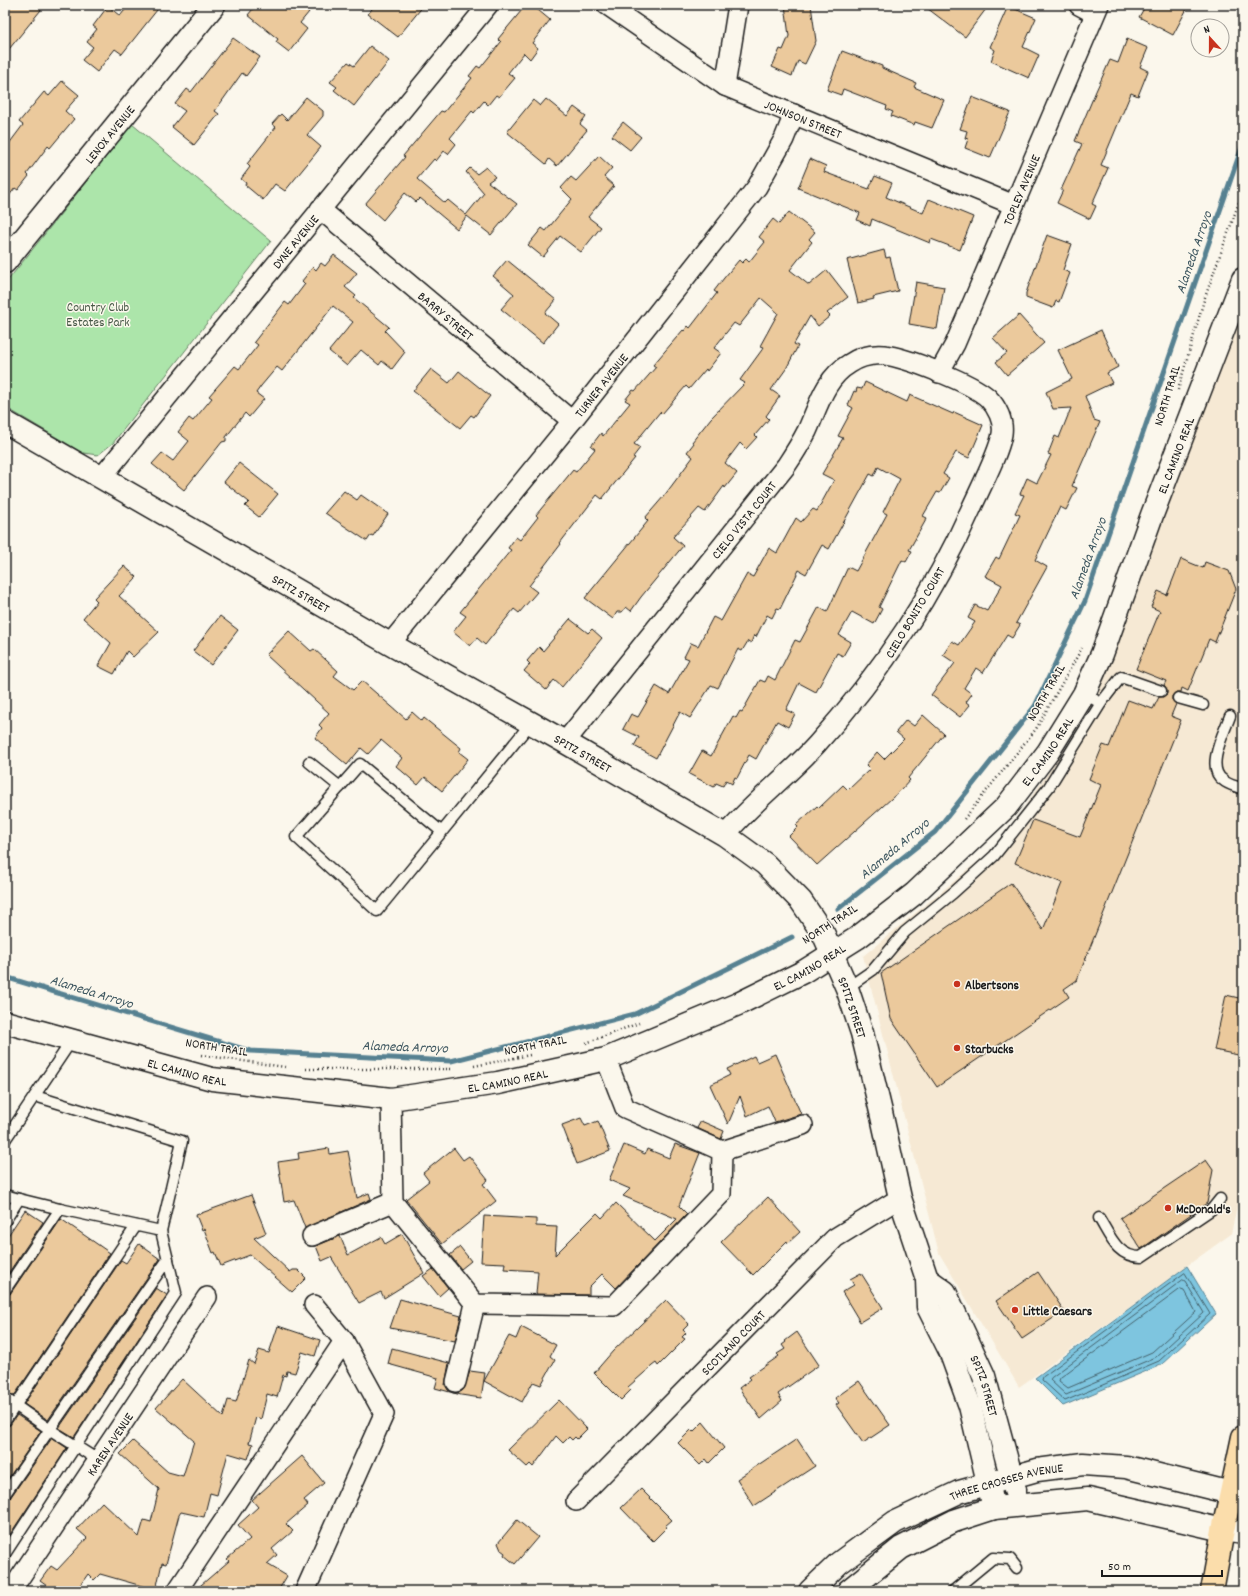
<svg xmlns="http://www.w3.org/2000/svg" width="1248" height="1596" viewBox="0 0 1248 1596" font-family="Dekko,sans-serif">
  <rect width="100%" height="100%" fill="#fbf7ec"/>
  <filter id="ink" filterUnits="userSpaceOnUse"><feTurbulence type="fractalNoise" baseFrequency=".025" numOctaves="2"/><feDisplacementMap in="SourceGraphic" scale="8" xChannelSelector="R" yChannelSelector="G"/><feConvolveMatrix kernelMatrix="1 2 1 2 8 2 1 2 1" color-interpolation-filters="sRGB"/></filter>
  <g filter="url(#ink)">
    <polygon fill="#f6e9d4" points="1243,303 1243,1178 1231,1234 1019,1387 939,1253 863,956 998,845 1087,717"/>
    <polygon fill="#ace5aa" stroke="#648063" points="132,124 271,241 113,443 98,455 83,453 5,407 5,284"/>
    <polygon fill="#7ec5df" stroke="#578191" points="1187,1266 1216,1314 1161,1365 1063,1406 1035,1378"/>
    <g fill="none" stroke-linecap="round" stroke-linejoin="round">
      <g stroke="#43606a" stroke-width="1">
        <polygon points="1185,1273 1210,1314 1159,1361 1065,1401 1042,1380 1043,1377"/>
        <polygon points="1183,1280 1185,1281 1204,1313 1156,1357 1066,1395 1050,1380 1051,1378"/>
        <polygon points="1181,1289 1184,1290 1196,1312 1152,1352 1068,1388 1059,1381 1060,1378"/>
      </g>
      <g stroke="#578191" stroke-width="5">
        <polyline points="838,909 935,832 1035,706 1085,601 1243,144"/>
        <polyline points="5,977 250,1051 451,1061 635,1014 792,937"/>
      </g>
    </g>
    <g fill="#ebc99c" stroke="#1c1c1c">
      <polygon points="11,5 45,5 5,54 5,12"/>
      <polygon points="129,5 161,5 122,54 115,49 97,72 82,60 93,47 87,42 97,29 93,26 108,6 120,16"/>
      <polygon points="256,5 301,5 309,12 300,23 307,29 289,52 276,42 278,39 248,15"/>
      <polygon points="375,5 424,5 398,37 368,14"/>
      <polygon points="526,5 532,5 550,20 532,43 538,48 530,59 524,53 508,73 515,78 499,97 496,95 488,105 484,101 474,113 472,111 450,138 456,144 448,154 444,151 436,161 434,159 417,179 445,203 448,200 466,215 484,193 466,172 470,168 477,174 486,167 495,177 488,182 517,204 491,235 467,216 457,229 420,198 416,202 405,193 383,220 365,204 405,157 403,156 441,111 444,112 472,78 469,76 477,66 480,68 501,42 498,39"/>
      <polygon points="785,5 811,5 816,41 805,64 798,61 792,76 772,67 780,49 783,50 789,36"/>
      <polygon points="923,5 989,5 965,37"/>
      <polygon points="1146,5 1189,5 1173,35 1139,17"/>
      <polygon points="1008,6 1036,18 1023,47 1039,55 1029,78 991,61 995,50 990,47"/>
      <polygon points="233,38 260,57 246,76 242,73 215,111 219,114 194,145 172,127 185,111 175,104 187,89 191,92"/>
      <polygon points="1127,39 1148,48 1140,67 1148,71 1138,96 1131,93 1101,165 1108,168 1092,204 1096,206 1090,219 1057,203 1063,190 1061,190 1082,144 1075,141 1096,91 1110,60 1118,63"/>
      <polygon points="370,46 389,61 354,106 334,90 337,87 330,82 348,62 354,66"/>
      <polygon points="842,51 882,66 882,68 916,83 914,87 944,100 932,128 915,122 914,125 891,116 893,112 886,109 887,106 843,89 841,95 827,90"/>
      <polygon points="62,81 79,95 65,111 74,119 50,148 48,146 27,174 29,176 18,190 15,188 5,201 5,149 23,125 19,122 44,92 49,96"/>
      <polygon points="306,97 323,111 323,116 307,135 321,147 285,191 275,184 263,200 245,185 246,183 241,179 250,167 247,164 276,127 272,124 281,114 287,120"/>
      <polygon points="972,97 1010,112 990,158 965,148 968,139 965,138 967,131 960,129"/>
      <polygon points="546,99 567,116 574,107 586,116 580,124 587,130 557,166 549,159 546,164 507,132 533,100 540,106"/>
      <polygon points="623,122 641,137 630,150 612,136"/>
      <polygon points="599,156 612,168 604,177 614,186 588,217 601,227 581,252 560,236 543,257 528,245 542,228 546,231 572,199 561,188 571,177 576,181"/>
      <polygon points="810,159 826,166 824,172 869,189 875,176 892,183 886,197 923,213 929,199 973,217 960,250 931,239 930,243 872,219 870,226 857,220 860,213 798,188"/>
      <polygon points="789,212 815,232 809,239 812,242 790,270 809,285 827,270 848,297 827,313 830,316 818,326 810,316 794,344 798,346 786,369 771,390 780,396 766,416 769,419 755,435 757,437 746,449 740,443 725,463 737,473 725,488 724,486 705,512 699,508 673,537 683,546 641,597 631,611 626,607 622,612 617,612 613,619 585,598 648,521 645,518 664,496 693,457 687,452 694,443 692,442 711,418 745,383 740,380 764,347 760,346 778,313 761,298 739,326 734,323 714,348 721,353 707,371 706,369 689,389 686,386 662,414 660,412 634,444 640,448 633,457 635,458 602,499 597,495 560,543 561,544 529,586 537,592 519,613 514,609 485,645 477,638 470,646 453,632 466,616 460,612 511,550 508,548 516,537 520,540 538,517 536,515 573,470 576,472 595,449 591,446 601,433 603,436 630,403 625,400 633,390 635,391 656,367 653,365 683,330 684,331 688,326 690,328 717,293 714,291 724,278 739,260 742,263 746,259 749,262 765,242 759,237 773,219 779,224"/>
      <polygon points="1047,235 1072,244 1063,270 1070,273 1059,302 1056,301 1053,308 1026,298 1026,293"/>
      <polygon points="884,250 886,258 890,257 898,291 873,297 874,299 858,303 847,260"/>
      <polygon points="334,255 357,273 345,287 356,296 354,298 389,327 385,331 405,352 392,369 382,361 379,365 361,350 347,366 329,351 353,322 333,306 282,371 277,367 261,386 256,393 264,399 249,417 245,413 226,437 226,441 222,442 184,490 152,464 162,453 173,461 189,441 178,432 189,418 193,421 212,398 209,396 235,366 239,369 258,345 254,342 285,302 289,305 305,284 302,281 313,267 316,270 321,263 325,266"/>
      <polygon points="507,260 556,300 545,313 558,324 543,343 501,309 514,294 493,276"/>
      <polygon points="916,282 944,287 937,329 909,324"/>
      <polygon points="1019,315 1044,343 1007,375 996,362 1007,353 993,338"/>
      <polygon points="1101,330 1118,367 1107,373 1112,383 1085,396 1094,420 1100,422 1072,486 1077,488 1066,510 1060,507 1035,560 1047,567 1016,623 1020,625 1012,638 1007,635 983,673 976,668 964,688 972,694 966,702 970,705 960,717 931,695 955,663 943,655 952,641 959,645 975,622 968,618 975,605 987,611 1002,585 985,576 996,557 999,559 1020,515 1015,513 1024,495 1020,494 1027,478 1037,483 1051,455 1048,454 1055,436 1059,438 1071,408 1053,409 1046,392 1072,379 1058,350"/>
      <polygon points="431,369 449,383 459,371 490,396 474,417 471,415 460,428 413,391"/>
      <polygon points="865,382 907,402 910,395 953,414 954,412 983,425 969,458 956,452 943,474 949,478 940,493 937,492 923,516 927,518 909,550 912,551 906,562 902,560 879,607 882,609 874,624 852,612 839,635 851,642 843,656 837,653 816,692 799,683 786,710 795,714 788,727 777,721 756,759 749,755 737,778 735,777 732,784 726,780 723,786 716,783 714,787 689,774 702,751 711,756 733,716 736,718 740,711 742,712 760,680 765,682 768,676 775,680 795,640 800,642 819,607 827,612 848,567 856,571 887,514 883,512 900,479 878,467 874,476 870,474 829,549 822,545 806,574 799,570 780,609 777,608 772,618 767,615 756,637 754,635 751,643 748,641 742,651 738,649 718,688 711,685 690,718 680,712 656,758 634,746 639,737 623,729 631,714 638,717 656,686 669,694 689,659 684,657 691,643 698,646 713,617 721,621 747,574 753,577 769,548 777,553 796,518 801,522 813,509 817,511 834,480 822,474 843,438 838,436 853,408 848,405 854,391 856,392 857,388 862,389"/>
      <polygon points="239,463 278,494 259,517 245,506 249,502 224,482"/>
      <polygon points="344,491 357,500 361,495 388,514 373,536 371,535 367,541 325,513"/>
      <polygon points="1181,559 1203,568 1205,562 1229,571 1236,589 1215,642 1209,639 1188,691 1182,688 1181,692 1176,692 1172,696 1172,700 1176,704 1171,716 1181,720 1077,980 1064,989 1069,997 937,1087 891,1019 881,973 1011,883 1043,930 1062,883 1015,863 1033,820 1080,837 1101,785 1089,779 1103,745 1109,747 1128,700 1153,709 1159,697 1163,697 1167,694 1167,689 1164,685 1166,681 1136,669 1160,611 1151,607 1158,591 1167,595"/>
      <polygon points="124,566 137,577 119,596 159,632 133,657 127,651 114,674 98,666 111,643 83,618 97,601 94,598"/>
      <polygon points="220,616 238,630 211,665 193,651"/>
      <polygon points="570,619 588,633 592,629 602,638 562,687 554,680 546,690 524,671 530,664 527,661 539,647 543,651"/>
      <polygon points="289,631 311,651 314,649 338,671 334,676 353,690 362,681 406,719 412,712 422,721 424,718 461,748 459,752 468,759 442,791 425,777 418,785 396,766 402,758 381,740 368,754 361,748 347,765 315,738 322,728 319,725 329,713 266,655"/>
      <polygon points="923,715 944,734 908,778 910,780 901,790 817,865 789,836 798,827 796,825 817,806 819,808 843,785 848,790 870,769 866,765 877,752 884,759 904,739 896,732 906,720 914,726"/>
      <polygon points="1226,995 1243,999 1243,1056 1214,1050"/>
      <polygon points="775,1054 801,1114 775,1122 768,1106 747,1116 740,1096 728,1124 710,1085 730,1075 727,1069 754,1056 757,1062"/>
      <polygon points="581,1118 585,1126 598,1121 610,1151 577,1164 562,1125"/>
      <polygon points="701,1121 724,1131 721,1139 697,1128"/>
      <polygon points="675,1144 700,1153 679,1206 687,1214 616,1288 602,1274 589,1287 589,1295 536,1294 538,1271 504,1269 505,1263 481,1262 484,1216 536,1219 536,1226 557,1227 555,1255 597,1213 602,1218 616,1203 655,1241 677,1219 623,1196 630,1189 609,1180 624,1145 645,1154 647,1149 669,1158"/>
      <polygon points="329,1148 330,1154 348,1151 357,1198 369,1193 371,1199 305,1228 294,1200 284,1202 278,1162 299,1159 298,1153"/>
      <polygon points="454,1148 463,1160 469,1156 488,1180 483,1184 496,1201 442,1244 406,1199 429,1181 423,1173"/>
      <polygon points="1206,1160 1213,1170 1207,1203 1141,1249 1120,1218"/>
      <polygon points="251,1195 266,1233 254,1238 290,1272 293,1270 298,1270 306,1278 292,1292 250,1255 221,1266 215,1252 213,1253 204,1229 202,1230 196,1215"/>
      <polygon points="768,1197 800,1232 788,1243 787,1241 753,1275 721,1242"/>
      <polygon points="25,1210 43,1222 5,1278 5,1240"/>
      <polygon points="61,1219 110,1253 14,1396 5,1392 5,1296 10,1294"/>
      <polygon points="402,1234 424,1273 384,1298 381,1292 359,1303 331,1257 322,1261 316,1246 340,1236 348,1255 381,1237 385,1244"/>
      <polygon points="139,1244 160,1259 48,1420 24,1404 121,1260 126,1263"/>
      <polygon points="460,1247 471,1261 461,1269 450,1255"/>
      <polygon points="433,1269 448,1288 439,1296 423,1276"/>
      <polygon points="1038,1272 1064,1311 1022,1339 996,1301"/>
      <polygon points="861,1273 883,1308 860,1322 842,1292 854,1285 850,1279"/>
      <polygon points="156,1288 167,1295 74,1437 59,1428"/>
      <polygon points="400,1299 461,1316 455,1341 390,1328"/>
      <polygon points="666,1300 689,1324 683,1330 686,1333 682,1337 685,1339 658,1366 656,1363 652,1366 628,1387 631,1390 621,1400 594,1373 613,1351"/>
      <polygon points="278,1326 320,1340 315,1356 302,1352 295,1373 287,1371 286,1376 283,1375 277,1397 267,1394 261,1419 256,1417 249,1443 253,1444 248,1459 228,1453 217,1495 210,1493 204,1517 181,1512 179,1515 166,1564 162,1563 156,1590 100,1574 94,1580 88,1574 76,1591 54,1591 40,1581 51,1566 57,1570 87,1538 77,1529 102,1502 139,1537 144,1520 151,1522 159,1489 120,1454 133,1441 168,1472 183,1476 194,1441 156,1408 182,1379 223,1417 228,1400 236,1402 249,1360 254,1364 259,1350 269,1353"/>
      <polygon points="521,1327 556,1345 550,1356 555,1360 541,1385 533,1382 522,1402 484,1381 509,1336 516,1339"/>
      <polygon points="797,1332 819,1365 778,1394 782,1401 761,1419 739,1388 751,1379 749,1377 779,1356 777,1354 785,1349 782,1345 786,1342 785,1341"/>
      <polygon points="392,1348 449,1363 445,1385 448,1390 453,1393 459,1393 464,1389 470,1371 485,1373 481,1398 461,1395 435,1388 438,1378 388,1364"/>
      <polygon points="859,1381 890,1425 863,1443 836,1405 839,1403 835,1398"/>
      <polygon points="559,1400 587,1429 577,1439 575,1437 572,1440 569,1437 563,1443 556,1436 533,1467 530,1464 527,1467 508,1450"/>
      <polygon points="17,1415 41,1431 5,1483 5,1427 10,1425"/>
      <polygon points="703,1422 724,1448 709,1463 706,1459 700,1465 678,1443 691,1430 693,1432"/>
      <polygon points="52,1438 67,1448 5,1542 5,1500 10,1498"/>
      <polygon points="797,1439 815,1466 754,1506 737,1479"/>
      <polygon points="302,1456 324,1483 304,1500 308,1505 286,1524 293,1531 272,1549 277,1555 267,1564 287,1576 278,1591 194,1591 229,1561 227,1559 250,1539 238,1525 258,1507 252,1500"/>
      <polygon points="641,1489 672,1520 665,1526 667,1527 653,1541 621,1508"/>
      <polygon points="517,1520 538,1537 515,1564 504,1555 505,1553 501,1550 498,1543"/>
    </g>
    <g fill="none" stroke-linecap="round" stroke-linejoin="round">
      <g stroke="#1c1c1c" stroke-width="13">
        <g id="service">
          <polyline points="1178,698 1203,705"/>
          <polyline points="1101,703 1121,677 1161,691"/>
          <path d="M1230 716C1224 733 1205 768 1223 780 1228 785 1236 786 1243 789"/>
          <polyline points="309,762 340,787"/>
          <polyline points="442,832 360,764 296,837 377,911 531,723"/>
          <polyline points="847,988 873,970 905,932 953,893 994,856 1049,787 1101,703 1084,694"/>
          <polyline points="35,1096 182,1141 161,1231"/>
          <polyline points="5,1140 72,1040"/>
          <polyline points="5,1195 19,1199"/>
          <path d="M1099 1218C1110 1236 1117 1257 1141 1257L1212 1209 1220 1199"/>
          <polyline points="5,1221 19,1199 60,1209"/>
          <polyline points="5,1290 60,1209 161,1231 176,1293 5,1554"/>
          <polyline points="5,1398 49,1429 98,1460"/>
          <polyline points="5,1421 136,1226"/>
          <polyline points="5,1494 168,1259"/>
          <polyline points="953,1591 993,1558 1010,1559 1017,1568"/>
        </g>
      </g>
      <g stroke="#1c1c1c" stroke-width="22">
        <g id="minor">
          <path id="s1" d="M607 5 725 86 1014 205"/>
          <polyline points="1079,5 1094,13"/>
          <polyline points="725,86 738,5"/>
          <path id="s2" d="M320 209 572 421"/>
          <path id="s3" d="M939 373 955 344 1099 5"/>
          <path id="s4" d="M101 478 488 5"/>
          <path id="s5" d="M390 644 572 421 757 187 784 139 794 114"/>
          <path id="s6" d="M565 742 786 466C794 454 801 443 807 431 818 407 825 378 849 364 859 357 872 354 884 355 905 357 972 383 988 398 997 407 1004 421 1002 434 999 453 980 489 971 509 933 595 880 674 817 744 788 776 753 802 725 835"/>
          <polyline points="391,1099 393,1202 475,1304 614,1306 721,1194 722,1151 625,1108 606,1059"/>
          <polyline points="722,1151 803,1125"/>
          <polyline points="312,1236 393,1202"/>
          <polyline points="456,1382 475,1304"/>
          <path id="s7" d="M576 1501 835 1238 900 1198"/>
          <path id="s8" d="M11 1591 207 1297"/>
          <polyline points="177,1591 344,1341"/>
          <polyline points="305,1591 384,1414 344,1341 314,1305"/>
        </g>
      </g>
      <g stroke="#1c1c1c" stroke-width="25">
        <g id="tertiary">
          <path id="s9" d="M5 262 214 5"/>
          <path id="s10" d="M5 422 390 644 565 742 725 835 765 864 801 901 824 935 847 988 862 1033 881 1112 900 1198 927 1279 928 1307 950 1351 970 1406 994 1508"/>
          <path id="s11" d="M5 1022 212 1079 391 1099 498 1083 606 1059 738 1004 803 972 857 938 914 894 1006 807 1048 752 1084 694 1102 654 1152 515 1243 279"/>
          <path id="s12" d="M927 1279 945 1292 984 1376 1015 1490"/>
          <path id="s13" d="M810 1591 839 1563 895 1522 959 1492 1037 1470 1083 1464 1126 1467 1231 1493"/>
          <polyline points="848,1591 901,1548 954,1521 994,1508 1088,1499 1223,1530"/>
        </g>
      </g>
      <g stroke="#1c1c1c" stroke-width="25">
        <polyline id="secondary" points="1223,1530 1243,1533"/>
      </g>
      <g stroke="#1c1c1c" stroke-width="25">
        <polyline id="primary" points="1212,1591 1223,1530 1243,1437"/>
      </g>
      <g stroke="#1c1c1c" stroke-width="2.5" stroke-dasharray="1 3" stroke-linecap="butt">
        <polyline points="1178,390 1204,300 1243,191"/>
        <polyline points="964,819 1036,729 1082,648"/>
        <polyline points="586,1043 639,1023"/>
        <polyline points="201,1055 285,1067"/>
        <polyline points="474,1066 530,1055"/>
        <polyline points="306,1069 457,1069"/>
      </g>
      <use href="#service" stroke="#fbf7ec" stroke-width="10"/>
      <use href="#minor" stroke="#fbf7ec" stroke-width="19"/>
      <use href="#tertiary" stroke="#fbf7ec" stroke-width="22"/>
      <use href="#secondary" stroke="#fbf7ec" stroke-width="22"/>
      <use href="#primary" stroke="#fbddab" stroke-width="22"/>
    </g>
  </g>
  <g fill="#c8321e" stroke="#fbf7ec" stroke-width="1.5">
    <circle cx="957" cy="984" r="4"/>
    <circle cx="957" cy="1048" r="4"/>
    <circle cx="1168" cy="1208" r="4"/>
    <circle cx="1015" cy="1310" r="4"/>
  </g>
  <g text-anchor="middle" stroke-width="3" stroke-linejoin="round" paint-order="stroke">
    <g font-size="13" fill="#1c1c1c" stroke="#fbf7ec">
      <text dy="5" stroke="none"><textPath href="#s1" startOffset="228">JOHNSON STREET</textPath></text>
      <text dy="5" stroke="none"><textPath href="#s9" startOffset="165">LENOX AVENUE</textPath></text>
      <text dy="5" stroke="none"><textPath href="#s3" startOffset="201">TOPLEY AVENUE</textPath></text>
      <text dy="5" stroke="none"><textPath href="#s4" startOffset="306">DYNE AVENUE</textPath></text>
      <text dy="5" stroke="none"><textPath href="#s2" startOffset="165">BARRY STREET</textPath></text>
      <text dy="5" stroke="none"><textPath href="#s5" startOffset="334">TURNER AVENUE</textPath></text>
      <text transform="translate(1166 395) rotate(-73)" y="5">NORTH TRAIL</text>
      <text dy="5" stroke="none"><textPath href="#s11" startOffset="1485">EL CAMINO REAL</textPath></text>
      <text dy="5" stroke="none"><textPath href="#s6" startOffset="285">CIELO VISTA COURT</textPath></text>
      <text dy="5" stroke="none"><textPath href="#s10" startOffset="342">SPITZ STREET</textPath></text>
      <text transform="translate(914 612) rotate(-59)" y="5">CIELO BONITO COURT</text>
      <text transform="translate(1045 692) rotate(-60)" y="5">NORTH TRAIL</text>
      <text dy="5" stroke="none"><textPath href="#s11" startOffset="1161">EL CAMINO REAL</textPath></text>
      <text dy="5" stroke="none"><textPath href="#s10" startOffset="666">SPITZ STREET</textPath></text>
      <text transform="translate(829 923) rotate(-33)" y="5">NORTH TRAIL</text>
      <text dy="5" stroke="none"><textPath href="#s11" startOffset="837">EL CAMINO REAL</textPath></text>
      <text dy="5" stroke="none"><textPath href="#s10" startOffset="1050">SPITZ STREET</textPath></text>
      <text transform="translate(535 1044) rotate(-11)" y="5">NORTH TRAIL</text>
      <text transform="translate(217 1046) rotate(9)" y="5">NORTH TRAIL</text>
      <text dy="5" stroke="none"><textPath href="#s11" startOffset="189">EL CAMINO REAL</textPath></text>
      <text dy="5" stroke="none"><textPath href="#s11" startOffset="513">EL CAMINO REAL</textPath></text>
      <text dy="5" stroke="none"><textPath href="#s7" startOffset="223">SCOTLAND COURT</textPath></text>
      <text dy="5" stroke="none"><textPath href="#s12" startOffset="124">SPITZ STREET</textPath></text>
      <text dy="5" stroke="none"><textPath href="#s8" startOffset="177">KAREN AVENUE</textPath></text>
      <text dy="5" stroke="none"><textPath href="#s13" startOffset="229">THREE CROSSES AVENUE</textPath></text>
    </g>
    <g font-size="13" fill="#475847" stroke="#fbf7ec">
      <text x="98" y="311">Country Club<tspan x="98" dy="15">Estates Park</tspan></text>
    </g>
    <g font-size="13" font-weight="bold" fill="#1c1c1c" stroke="#fbf7ec" text-anchor="start">
      <text x="965" y="989">Albertsons</text>
      <text x="965" y="1053">Starbucks</text>
      <text x="1176" y="1213">McDonald's</text>
      <text x="1023" y="1315">Little Caesars</text>
    </g>
    <g font-size="14" font-style="italic" fill="#3e5760" stroke="#fbf7ec">
      <text transform="translate(1193 252) rotate(-71)" y="5">Alameda Arroyo</text>
      <text transform="translate(1087 558) rotate(-70)" y="5">Alameda Arroyo</text>
      <text transform="translate(894 848) rotate(-40)" y="5">Alameda Arroyo</text>
      <text transform="translate(92 991) rotate(17)" y="5">Alameda Arroyo</text>
      <text transform="translate(405 1046) rotate(2)" y="5">Alameda Arroyo</text>
    </g>
  </g>
  <rect width="1248" height="1596" fill="none" stroke="#fbf7ec" stroke-width="20"/>
  <rect x="10" y="10" width="1228" height="1576" fill="none" stroke="#1c1c1c" stroke-width="1.5" filter="url(#ink)"/>
  <g transform="translate(1210 38) rotate(339)"><circle r="19" fill="#fbf7ec" stroke="#a29f99"/>
  <path d="M0-3L7 15L0 10L-7 15Z" fill="#c8321e"/>
  <text y="-6" font-size="11" font-weight="bold" text-anchor="middle" fill="#1c1c1c">N</text>
  </g>
  <path d="M1102 1570v6h120v-6" fill="none" stroke="#1c1c1c" stroke-width="2"/>
  <text x="1108" y="1570" font-size="12" fill="#1c1c1c" stroke="#fbf7ec" stroke-width="3" paint-order="stroke">50 m</text>
</svg>
